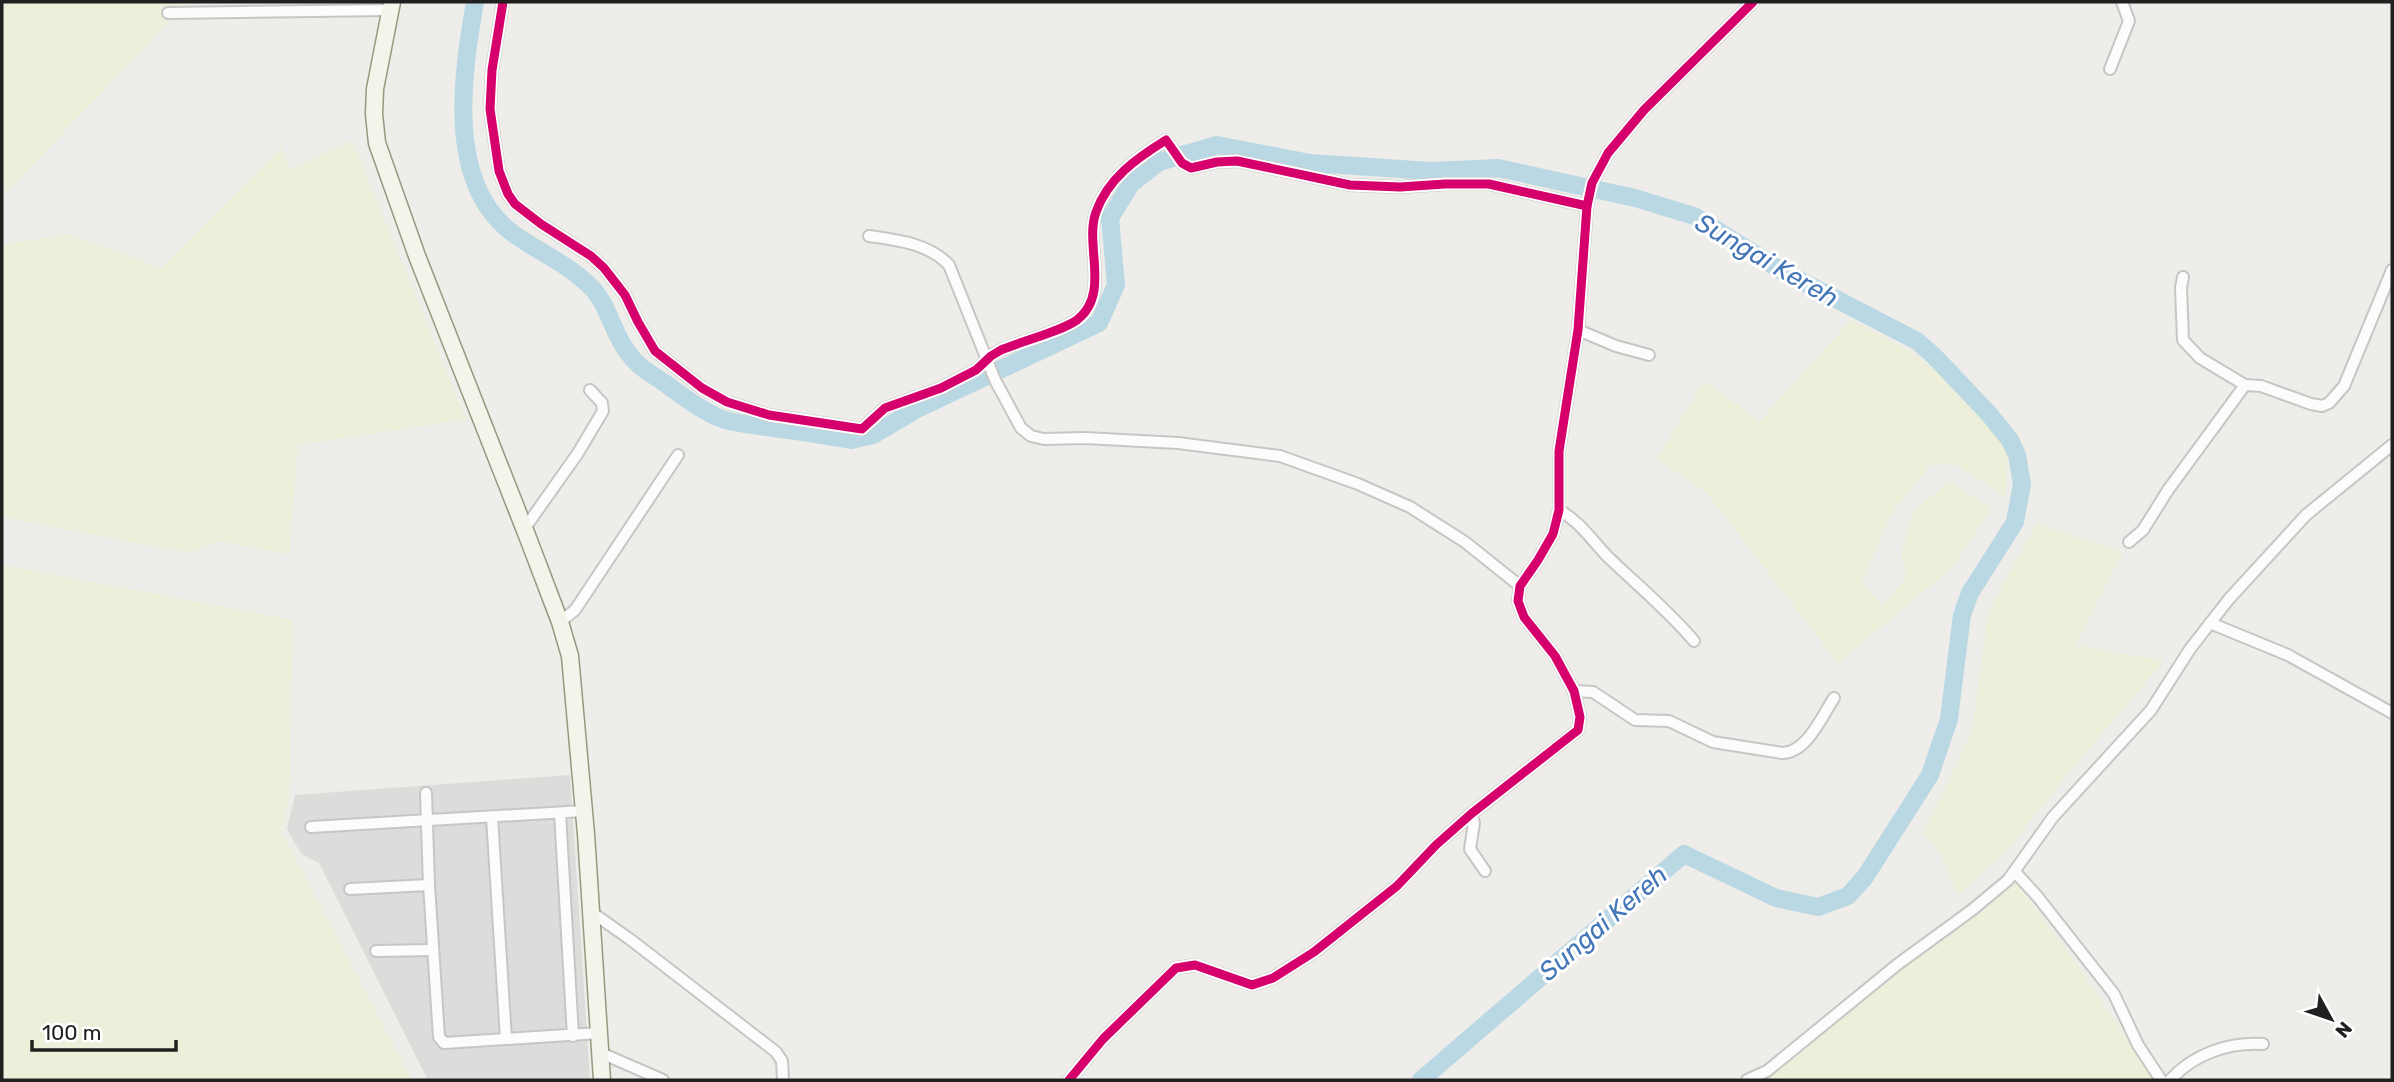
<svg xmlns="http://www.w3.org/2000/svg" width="2394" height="1082" viewBox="0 0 2394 1082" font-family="Rubik,sans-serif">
  <rect width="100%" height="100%" fill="#eeede9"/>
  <polygon fill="#dddcda" points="570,775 590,1079 428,1080 319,863 301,854 287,829 295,795"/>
  <g fill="#edefdb">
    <polygon points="2,2 188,2 2,197"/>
    <polygon points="352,141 466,419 298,445 289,554 219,541 190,553 2,517 2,245 69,234 161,268 281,147 291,169"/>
    <polygon points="1851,320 1915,354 1966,397 2008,452 2005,497 1955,464 1930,465 1890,515 1862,582 1883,607 1907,576 1901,554 1914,511 1949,482 1991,508 1953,567 1838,663 1707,493 1657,459 1704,381 1760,421"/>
    <polygon points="2036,524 2123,552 2075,645 2164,661 2077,763 2006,851 1958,895 1939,851 1923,833 1972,732 1988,613"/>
    <polygon points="2,565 293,620 289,798 281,831 412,1080 2,1080"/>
    <polygon points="2018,884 2078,966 2154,1080 1764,1080 1952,927"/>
  </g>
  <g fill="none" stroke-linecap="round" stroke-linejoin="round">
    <path stroke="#bad8e4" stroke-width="18" d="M475 2C463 72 445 181 511 232 538 252 569 264 593 289 610 308 613 335 629 354 638 367 653 375 666 384 682 396 706 414 725 420 738 424 753 425 767 427 794 431 823 435 851 440L873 435 919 408 1099 323 1116 285 1110 218 1131 184 1159 162 1217 145 1310 163 1431 171 1498 168 1635 198 1694 216 1782 271 1917 341 1934 356 1989 414 2010 440 2017 455 2022 484 2015 522 1970 593 1962 615 1949 719 1930 775 1865 877 1848 896 1818 907 1776 898 1684 854 1421 1080"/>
    <g stroke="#c7c6c5" stroke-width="14">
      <g id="street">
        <path d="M503 2 492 70 490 109 499 171 508 194 515 204 541 224 591 256 604 268 625 295 638 322 655 351 702 388 727 402 769 415 862 429 885 408 941 388 976 370 991 356 1001 350C1022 341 1060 332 1077 320 1111 294 1084 245 1096 212 1108 178 1137 158 1166 140L1182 163 1191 168 1217 162 1237 161 1350 185 1400 187 1445 184H1489L1587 206"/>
        <polyline points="168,13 390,10"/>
        <polyline points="2110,69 2129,21 2122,2"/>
        <path d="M869 236C897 240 928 243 949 265L995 380 1021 428 1031 436 1044 439 1085 438 1178 443 1280 456 1358 484 1410 507 1465 542 1520 586"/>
        <polyline points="2183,277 2181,288 2183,340 2200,358 2245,385"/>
        <polyline points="1578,330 1616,346 1649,355"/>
        <path d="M1559 510C1579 521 1592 540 1607 556 1636 584 1668 610 1694 641"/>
        <polyline points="525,528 578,453 603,411 602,403 590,390"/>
        <polyline points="2129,542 2143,530 2168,490 2245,385 2261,386 2311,404 2322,406 2329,403 2344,386 2392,270"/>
        <polyline points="560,622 575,610 678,455"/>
        <polyline points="2210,623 2288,655 2392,713"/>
        <path d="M1574 691 1593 692 1635 720 1669 721 1713 742 1782 753C1807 753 1822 716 1834 698"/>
        <polyline points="426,793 429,885 439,1037 444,1043 599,1033"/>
        <polyline points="560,813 573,1036"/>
        <polyline points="1471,814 1474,823 1470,849 1485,871"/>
        <polyline points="492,817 506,1039"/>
        <polyline points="311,827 584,811"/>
        <polyline points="2015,872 2037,896 2114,994 2138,1045 2161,1080"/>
        <polyline points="350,889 429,885"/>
        <polyline points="590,911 631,940 776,1052 782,1061 783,1080"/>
        <polyline points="376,951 433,950"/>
        <polyline points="601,1053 663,1080"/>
        <polyline points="1069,1080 1103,1039 1176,968 1195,965 1252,985 1273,978 1314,952 1397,886 1436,845 1471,814 1578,730 1580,717 1574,691 1555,656 1524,617 1518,601 1520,586 1538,560 1553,534 1559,510 1559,451 1578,330 1587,206 1592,183 1608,153 1644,110 1753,2"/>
        <polyline points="1747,1080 1767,1071 1898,964 1972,910 2008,880 2053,817 2151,710 2190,649 2229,599 2306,515 2392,445"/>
        <path d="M2170 1080C2194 1054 2228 1042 2263 1044"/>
      </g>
    </g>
    <g stroke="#95997f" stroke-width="19">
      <polyline id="secondary" points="392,2 375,89 374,114 377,143 417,256 528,538 560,622 570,656 586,834 602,1080"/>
    </g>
    <use href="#street" stroke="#fcfcfc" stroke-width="10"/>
    <use href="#secondary" stroke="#f3f5eb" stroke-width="16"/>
    <g stroke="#fff" stroke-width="13">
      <g id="cycleway">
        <path d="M503 2 492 70 490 109 499 171 508 194 515 204 541 224 591 256 604 268 625 295 638 322 655 351 702 388 727 402 769 415 862 429 885 408 941 388 976 370 991 356 1001 350C1022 341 1060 332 1077 320 1111 294 1084 245 1096 212 1108 178 1137 158 1166 140L1182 163 1191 168 1217 162 1237 161 1350 185 1400 187 1445 184H1489L1587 206"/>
        <polyline points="1069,1080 1103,1039 1176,968 1195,965 1252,985 1273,978 1314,952 1397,886 1436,845 1471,814 1578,730 1580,717 1574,691 1555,656 1524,617 1518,601 1520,586 1538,560 1553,534 1559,510 1559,451 1578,330 1587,206 1592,183 1608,153 1644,110 1753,2"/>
      </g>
    </g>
    <use href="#cycleway" stroke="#d6006c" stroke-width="9"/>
  </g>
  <g text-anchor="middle" stroke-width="6" stroke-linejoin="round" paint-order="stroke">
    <g font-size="26" font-style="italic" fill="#4476b8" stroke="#fff">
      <text transform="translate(1767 260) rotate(30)" y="9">Sungai Kereh</text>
      <text transform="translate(1603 923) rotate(-41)" y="9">Sungai Kereh</text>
    </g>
  </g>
  <rect width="2394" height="1082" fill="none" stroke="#202020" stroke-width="7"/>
  <g transform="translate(2331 1019) rotate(130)" stroke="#ffffff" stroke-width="5" paint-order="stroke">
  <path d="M0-5L12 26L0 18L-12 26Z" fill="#202020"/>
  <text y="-10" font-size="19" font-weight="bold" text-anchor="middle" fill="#202020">N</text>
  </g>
  <path d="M32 1040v10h144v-10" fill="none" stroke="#202020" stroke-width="3.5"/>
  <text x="42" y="1040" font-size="21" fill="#202020" stroke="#ffffff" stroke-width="5" paint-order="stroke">100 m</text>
</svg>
